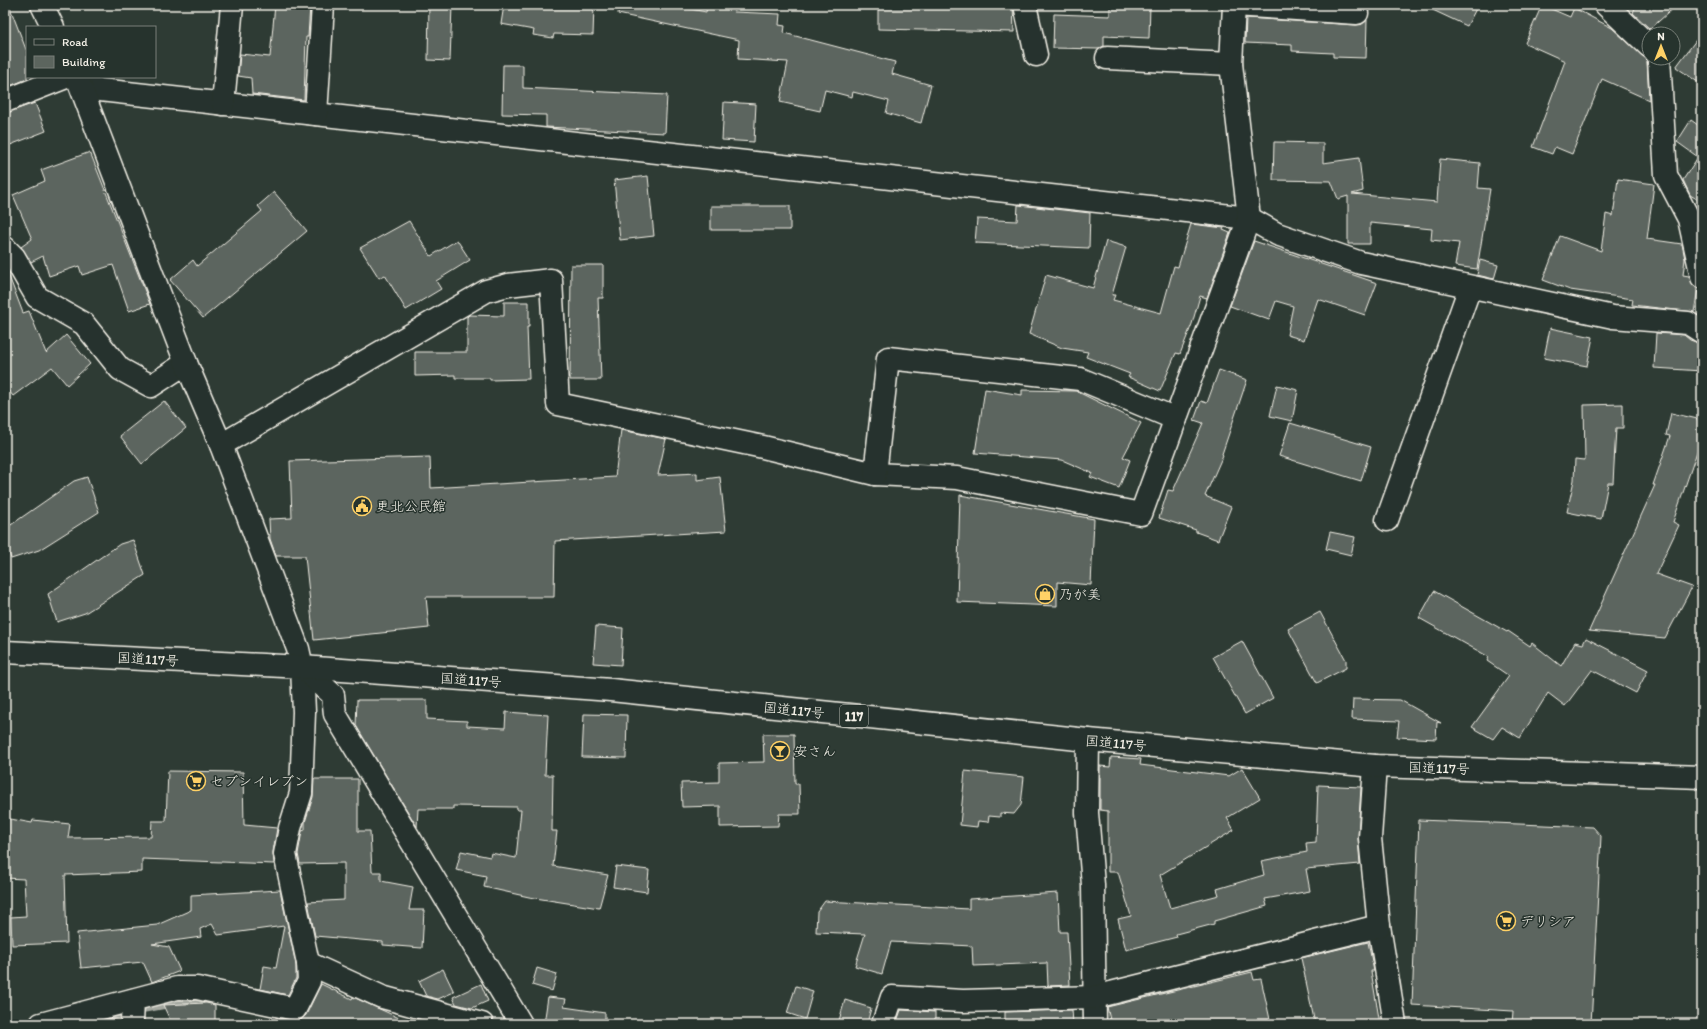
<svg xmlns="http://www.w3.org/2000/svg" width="1707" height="1029" viewBox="0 0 1707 1029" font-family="Itim,'Klee One',sans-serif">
  <rect width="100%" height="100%" fill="#2e3b34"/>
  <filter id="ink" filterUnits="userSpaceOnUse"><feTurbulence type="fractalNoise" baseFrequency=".025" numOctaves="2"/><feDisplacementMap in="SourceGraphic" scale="8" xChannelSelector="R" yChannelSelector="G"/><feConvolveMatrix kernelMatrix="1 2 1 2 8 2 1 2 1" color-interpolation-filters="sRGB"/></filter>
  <g filter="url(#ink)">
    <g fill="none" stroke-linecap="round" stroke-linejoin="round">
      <g stroke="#a4a8a0" stroke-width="7">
        <polyline points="145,1009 199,999 204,1000"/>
        <polyline points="279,1017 288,1019 295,1024"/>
        <polyline points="102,1019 118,1015"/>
      </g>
    </g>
    <g fill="#5c655e" stroke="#f4f1e8">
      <polygon points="5,5 9,5 27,52 27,79 5,88"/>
      <polygon points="275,5 310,5 308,37 306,37 304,100 252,94 251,78 238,76 240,54 270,57"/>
      <polygon points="429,5 452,5 450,61 428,60"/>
      <polygon points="504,5 594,5 593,35 554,34 553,38 533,35 534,30 501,24"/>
      <polygon points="619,5 670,5 706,12 707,5 736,5 734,12 780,14 779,25 785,26 784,33 895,62 892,74 931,85 921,123 886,113 889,101 853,92 852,97 825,90 820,111 780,102 788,62 738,59 739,40 618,14"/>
      <polygon points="878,5 1013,5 1014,32 878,29"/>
      <polygon points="1110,5 1150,5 1149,38 1104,36 1104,46 1099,49 1053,48 1054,14 1110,16"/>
      <polygon points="1422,5 1478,5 1467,26"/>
      <polygon points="1542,5 1570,17 1574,8 1612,28 1647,60 1649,100 1602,79 1572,154 1555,147 1552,154 1533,147 1565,61 1525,43"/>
      <polygon points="1636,5 1677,5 1650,29 1633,13"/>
      <polygon points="1246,18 1356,25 1362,24 1367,20 1366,58 1333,57 1333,53 1292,51 1292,45 1245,43"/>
      <polygon points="1702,32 1702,85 1676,67"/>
      <polygon points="503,65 523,65 523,88 667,95 665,133 546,127 546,115 502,114"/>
      <polygon points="724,102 756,104 754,142 722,140"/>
      <polygon points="35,103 46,131 5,147 5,113"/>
      <polygon points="1691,120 1702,128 1702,202 1690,195 1683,180 1698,157 1677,142"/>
      <polygon points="1274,142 1323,143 1323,163 1359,158 1363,191 1352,194 1437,202 1440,159 1480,163 1478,188 1490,189 1477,269 1455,266 1459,243 1431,240 1432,229 1370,223 1370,244 1348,244 1348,196 1338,199 1331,181 1273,180"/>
      <polygon points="90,152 150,304 129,311 113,265 82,275 79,266 49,276 43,256 31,262 21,247 32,239 13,195 45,181 41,170"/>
      <polygon points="648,176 654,236 620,240 614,180"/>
      <polygon points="1618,179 1654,184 1647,239 1682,244 1685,259 1683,275 1689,276 1693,285 1698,289 1694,312 1632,305 1633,299 1570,290 1543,280 1560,236 1601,251 1606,214 1613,216"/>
      <polygon points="274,192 307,231 203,318 170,280 193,260 197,266 262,211 258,206"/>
      <polygon points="1018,205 1090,213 1089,248 975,243 977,219 1017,221"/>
      <rect x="711" y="206" width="79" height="24"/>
      <polygon points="409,221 431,256 457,240 470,260 436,281 441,289 406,310 385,275 379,278 360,248"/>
      <polygon points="1191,224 1224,228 1223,230 1230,233 1207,298 1200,296 1192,324 1180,354 1176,353 1160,391 1128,377 1130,374 1086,357 1088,352 1062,348 1029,334 1046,275 1093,288 1106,241 1126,247 1112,295 1115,295 1113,300 1161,313 1174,266 1178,267"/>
      <polygon points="1254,241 1377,283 1365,315 1318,299 1304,340 1287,335 1293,306 1276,301 1269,320 1230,306"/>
      <polygon points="1480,260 1498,265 1494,279 1477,275"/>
      <polygon points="571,265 603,265 603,298 598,298 601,380 570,380"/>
      <polygon points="5,266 23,313 29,311 46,353 66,335 90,364 67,385 52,367 13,396 5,386"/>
      <polygon points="504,302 529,302 529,327 527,327 529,379 490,380 490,378 455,378 455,375 415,376 415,352 467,352 467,317 469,315 504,316"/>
      <polygon points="1550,328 1593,337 1587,366 1544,358"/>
      <polygon points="1656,333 1684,335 1690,340 1702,344 1702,371 1654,368"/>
      <polygon points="1219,370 1247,380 1222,454 1223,455 1205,496 1231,507 1218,540 1196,532 1196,530 1159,518 1168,490 1173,491 1203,423 1194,420 1201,401 1207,403"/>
      <polygon points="1277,385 1298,390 1292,421 1270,416"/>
      <polygon points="985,389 1022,395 1022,390 1076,391 1141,423 1123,457 1130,460 1119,488 1090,477 1092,473 1062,460 975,453"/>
      <polygon points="164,401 186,428 142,464 120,436"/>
      <polygon points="1623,404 1623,428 1616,428 1613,483 1608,483 1601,519 1567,512 1574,480 1575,459 1585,460 1584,405"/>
      <polygon points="1671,413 1702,420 1702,437 1673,522 1679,525 1656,574 1692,587 1665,638 1589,631 1655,485 1653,485 1670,436 1666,435"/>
      <polygon points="1290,423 1371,447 1361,481 1279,456"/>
      <polygon points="621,430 666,439 658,475 697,473 697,480 720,477 726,531 555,541 554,597 426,597 429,628 314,640 305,556 276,556 270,539 269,519 292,518 290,461 430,457 431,488 615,477"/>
      <polygon points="87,477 99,512 39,550 11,559 5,540 5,529 74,481"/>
      <polygon points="960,495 1094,519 1091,585 1057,582 1057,606 957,602"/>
      <polygon points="1330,532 1355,537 1351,555 1326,549"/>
      <polygon points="133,540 145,575 85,613 57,622 48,594 120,544"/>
      <polygon points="1434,591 1507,632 1508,631 1530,646 1532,643 1561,666 1575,642 1583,644 1586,638 1648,670 1636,693 1592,670 1565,706 1548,693 1520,738 1502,727 1493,739 1472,727 1509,676 1487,661 1489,657 1419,618"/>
      <polygon points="1320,612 1346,660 1346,668 1317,683 1288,629"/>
      <polygon points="596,626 623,628 621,665 593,663"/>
      <polygon points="1242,641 1273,698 1245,714 1213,657"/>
      <polygon points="1353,699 1400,700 1441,723 1437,722 1436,739 1397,737 1399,721 1352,719"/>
      <polygon points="357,700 427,700 427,719 467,721 467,726 505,728 506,712 548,715 545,775 553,775 552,831 557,831 553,866 608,875 599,908 529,897 484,887 486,876 456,870 461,851 490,857 491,853 516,858 521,810 517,810 517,807 453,806 453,809 418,809 417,827 356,726"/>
      <polygon points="584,714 627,715 626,758 582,757"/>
      <polygon points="763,734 794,734 795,784 799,784 800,814 779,814 778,826 720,827 720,806 682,807 681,783 719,782 719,763 764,762"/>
      <polygon points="1111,757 1141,759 1140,765 1229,776 1242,768 1260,798 1227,818 1234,830 1160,875 1170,908 1219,895 1217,889 1264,875 1261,861 1307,852 1306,843 1316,842 1318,785 1361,787 1358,837 1360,864 1306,869 1310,891 1265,899 1267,906 1214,921 1214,924 1176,934 1177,937 1126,950 1118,919 1131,916 1118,872 1108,872 1108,811 1100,810 1100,766 1110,767"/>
      <polygon points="168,771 243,772 244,825 277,828 273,852 274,864 142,859 142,872 65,875 67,943 12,945 11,917 26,916 24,879 5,878 5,818 32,823 33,820 70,824 68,838 151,837 152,821 166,821"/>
      <polygon points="965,771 1024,777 1021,805 1014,814 1000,813 1000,817 989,816 988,822 978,821 977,827 960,825"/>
      <polygon points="314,779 358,779 358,831 370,831 372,872 381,872 381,881 413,887 409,910 424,910 422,948 383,945 383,942 315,936 308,902 344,900 344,863 300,864 298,854 302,831 305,830 305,822 313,797"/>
      <polygon points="1419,820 1593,827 1601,836 1591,1024 1512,1024 1513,1011 1412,1005"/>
      <polygon points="616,866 649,870 647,892 613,887"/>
      <polygon points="280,890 296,965 296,978 288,995 260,989 264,966 276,968 284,926 218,935 212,924 200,929 201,937 152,944 169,947 180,971 152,982 143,962 81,968 77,933 157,925 191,910 191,895"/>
      <polygon points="1058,893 1060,932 1067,932 1070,985 1048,986 1047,963 973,966 972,946 891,942 882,974 855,966 865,934 816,932 817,912 825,901 969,909 969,899"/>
      <polygon points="1368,942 1374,971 1371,971 1380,1024 1315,1024 1301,958"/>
      <polygon points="537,968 557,974 552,991 532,985"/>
      <polygon points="443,969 454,992 438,999 426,996 419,981"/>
      <polygon points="1252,972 1254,980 1261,979 1271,1024 1111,1024 1107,1007"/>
      <polygon points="321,984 352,999 353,997 384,1011 412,1024 297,1024 306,1015"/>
      <polygon points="481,984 488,1001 472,1008 456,1004 453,997"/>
      <polygon points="796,986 813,991 805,1019 787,1013"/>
      <polygon points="548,997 566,999 564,1007 605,1013 605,1024 544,1024"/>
      <polygon points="845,1000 871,1008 867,1024 838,1024"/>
      <polygon points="206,1003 215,1005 215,1024 172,1024 163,1005"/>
      <polygon points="901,1010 935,1012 935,1024 896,1024"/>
      <polygon points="1072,1010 1073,1024 1005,1024 1005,1012"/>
    </g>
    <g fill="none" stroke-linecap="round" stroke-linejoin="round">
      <g stroke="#f4f1e8" stroke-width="25">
        <g id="street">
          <polyline points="42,5 53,27"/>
          <polyline points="1025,5 1036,55"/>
          <polyline points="1234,5 1357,13"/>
          <polyline points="1606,5 1649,46"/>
          <polyline points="1107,58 1231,64"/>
          <polyline points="1659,58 1666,175 1689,219 1702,277"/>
          <polyline points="82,88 1249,218 1277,234 1361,263 1613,317 1688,323 1702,332"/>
          <polyline points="5,101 66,77"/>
          <polyline points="223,104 232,5"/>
          <polyline points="316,114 323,5"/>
          <polyline points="5,248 14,257 37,297 84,324 120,369 151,386 186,363"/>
          <polyline points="221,445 486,291 508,285 551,280 558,404 763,447 875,474 957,478 1141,514 1249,218 1231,64 1234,5"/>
          <polyline points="875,474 888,358 1080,379 1176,419"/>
          <polyline points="1387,520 1470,287"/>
          <polyline points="1088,740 1087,813 1093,885 1095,1024"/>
          <polyline points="1375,766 1370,838 1379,926 1395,1024"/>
          <polyline points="308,963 382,997 482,1024"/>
          <polyline points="41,1024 177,988 197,988 295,1009 309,981 308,963 285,854 290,828 301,793 304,712 302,667 298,649 221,445 186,363 77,77"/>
          <polyline points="132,1024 133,1000"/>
          <polyline points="883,1024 892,997 963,1001 1095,997 1379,926"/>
        </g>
      </g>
      <g stroke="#f4f1e8" stroke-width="25">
        <polyline id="secondary" points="302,667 333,695 335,714 521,1024"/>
      </g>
      <g stroke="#f4f1e8" stroke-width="25">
        <polyline id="highway" points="5,652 302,667 611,690 1088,740 1375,766 1702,777"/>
      </g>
      <use href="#street" stroke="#26332d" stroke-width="22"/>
      <use href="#secondary" stroke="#26332d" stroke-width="22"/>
      <use href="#highway" stroke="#26332d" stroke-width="22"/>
    </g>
  </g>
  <defs>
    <g id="civic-ring" transform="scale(1)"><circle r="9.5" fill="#26332d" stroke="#ffd166" stroke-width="1.5"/><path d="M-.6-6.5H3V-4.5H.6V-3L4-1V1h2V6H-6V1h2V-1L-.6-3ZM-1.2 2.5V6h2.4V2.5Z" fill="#ffd166"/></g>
    <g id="shop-ring" transform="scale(1)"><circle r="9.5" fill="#26332d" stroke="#ffd166" stroke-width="1.5"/><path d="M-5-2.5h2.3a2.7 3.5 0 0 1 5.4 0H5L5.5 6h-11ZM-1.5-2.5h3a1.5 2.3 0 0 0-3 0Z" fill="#ffd166"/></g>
    <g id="bar-ring" transform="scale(1)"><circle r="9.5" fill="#26332d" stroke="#ffd166" stroke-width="1.5"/><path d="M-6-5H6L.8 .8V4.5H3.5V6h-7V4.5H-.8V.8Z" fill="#ffd166"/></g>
    <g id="supermarket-ring" transform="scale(1)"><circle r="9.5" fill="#26332d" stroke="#ffd166" stroke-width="1.5"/><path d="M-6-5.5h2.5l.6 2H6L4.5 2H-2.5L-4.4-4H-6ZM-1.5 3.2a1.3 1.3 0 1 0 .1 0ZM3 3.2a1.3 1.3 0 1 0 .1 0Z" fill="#ffd166"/></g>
  </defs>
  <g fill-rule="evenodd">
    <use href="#civic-ring" x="362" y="506"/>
    <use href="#shop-ring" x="1045" y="594"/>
    <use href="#bar-ring" x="780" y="751"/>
    <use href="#supermarket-ring" x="196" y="781"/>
    <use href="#supermarket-ring" x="1506" y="921"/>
  </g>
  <g text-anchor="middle" stroke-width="3" stroke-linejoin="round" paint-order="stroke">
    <rect fill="#26332d" stroke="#b6b8b0" stroke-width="1" x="840" y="705" width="28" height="22" rx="3"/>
    <g font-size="13" font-weight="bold" fill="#f4f1e8">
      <text x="854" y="721">117</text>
    </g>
    <g font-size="14" fill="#f4f1e8" stroke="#26332d" text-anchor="start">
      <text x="376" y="511">更北公民館</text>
      <text x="1059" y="599">乃が美</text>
      <text x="794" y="756">安さん</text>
      <text x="210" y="786">セブンイレブン</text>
      <text x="1520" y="926">デリシア</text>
    </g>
    <g font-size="14" fill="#f4f1e8" stroke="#26332d">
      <text transform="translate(148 659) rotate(3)" y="5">国道117号</text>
      <text transform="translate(471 680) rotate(4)" y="5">国道117号</text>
      <text transform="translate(794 710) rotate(6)" y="5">国道117号</text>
      <text transform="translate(1116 743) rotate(5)" y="5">国道117号</text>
      <text transform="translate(1439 768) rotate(2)" y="5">国道117号</text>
    </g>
  </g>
  <rect width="1707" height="1029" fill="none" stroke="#26332d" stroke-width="20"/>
  <rect x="10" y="10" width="1687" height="1009" fill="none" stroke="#f4f1e8" stroke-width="1.5" filter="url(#ink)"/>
  <rect x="26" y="26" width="130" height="52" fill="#26332d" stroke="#787f78"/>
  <rect x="34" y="39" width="20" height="6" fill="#26332d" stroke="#787f78"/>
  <text x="62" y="46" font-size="12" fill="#f4f1e8">Road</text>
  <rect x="34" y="56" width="20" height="12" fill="#5c655e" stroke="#787f78"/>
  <text x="62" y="66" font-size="12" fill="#f4f1e8">Building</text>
  <g transform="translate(1661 46)"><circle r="19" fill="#26332d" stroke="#787f78"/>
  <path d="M0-3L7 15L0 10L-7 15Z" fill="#ffd166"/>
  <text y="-6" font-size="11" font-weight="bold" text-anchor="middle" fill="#f4f1e8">N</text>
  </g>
</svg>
